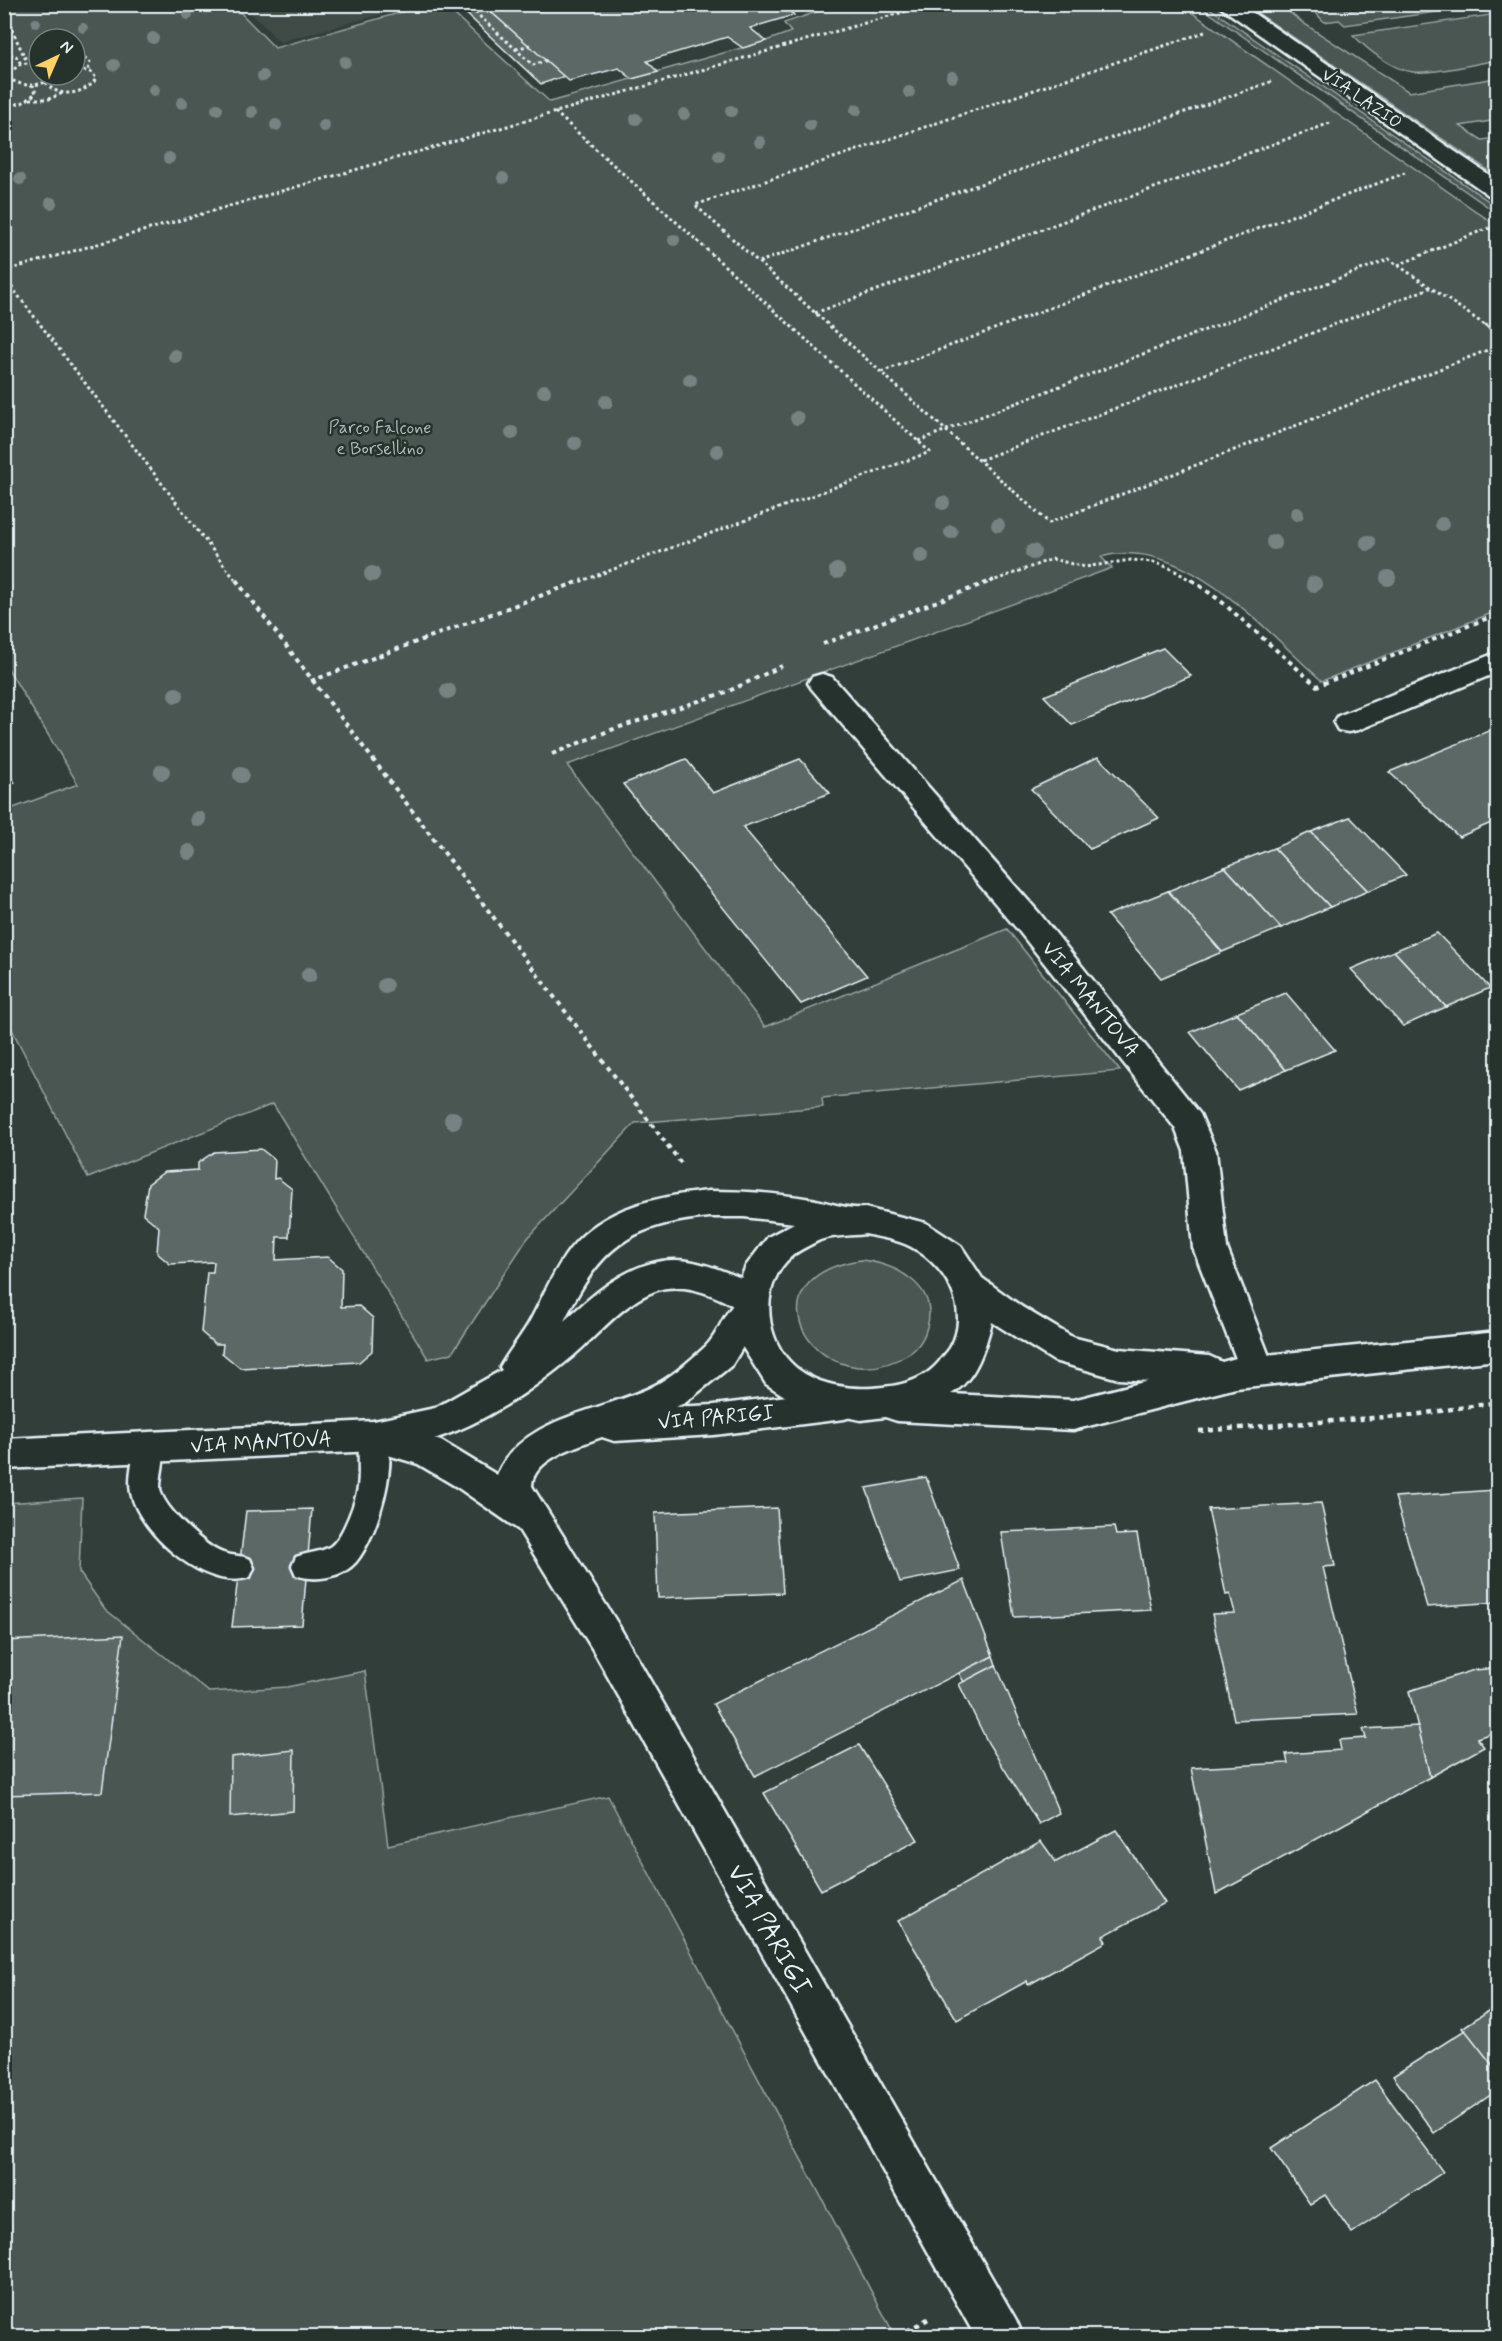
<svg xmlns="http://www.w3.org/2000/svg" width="1502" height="2341" viewBox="0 0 1502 2341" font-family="Mynerve,sans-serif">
  <rect width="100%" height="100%" fill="#323e39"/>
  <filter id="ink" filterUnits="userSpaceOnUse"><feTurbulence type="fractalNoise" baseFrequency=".0167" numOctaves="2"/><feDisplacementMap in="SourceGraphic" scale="12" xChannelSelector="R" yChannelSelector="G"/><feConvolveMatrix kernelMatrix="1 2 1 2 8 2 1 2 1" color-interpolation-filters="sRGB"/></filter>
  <g filter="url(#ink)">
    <polygon fill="#3f4b46" points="243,5 414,5 280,42"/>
    <g fill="#495651" stroke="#98a4a4" stroke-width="1.5" fill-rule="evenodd">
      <polygon points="1395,4 1485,4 1485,5 1345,25 1339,20 1324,22 1309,5 1342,5 1348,11"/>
      <path d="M5 5H233L275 48 427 5H444L550 102 766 41 791 32 784 23 837 5H1181L1497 226V611L1322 681C1266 631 1184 534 1101 557L1112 568 567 765 765 1027 1007 929 1120 1071 822 1098 823 1107 635 1123 527 1239 452 1353 428 1359 273 1104 88 1178 5 1016V811L78 784 5 664ZM39 39H75V75H39Z"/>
      <polygon points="1198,5 1205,5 1497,207 1497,213"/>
      <polygon points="1246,5 1280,5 1303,23 1409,92 1497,78 1497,120 1460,126 1482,140 1497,138 1497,176"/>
      <path d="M1497 14V60C1474 64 1435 74 1413 72 1392 70 1367 49 1353 35Z"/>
      <path d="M861 1260C895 1264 939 1285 927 1327 925 1336 919 1347 910 1353 821 1410 737 1278 861 1260Z"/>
      <polygon points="82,1498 79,1572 105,1609 209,1692 287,1687 365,1671 388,1845 608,1796 895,2336 5,2336 5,1503"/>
    </g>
    <g fill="#5c6865" stroke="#e8f1f8" stroke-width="1.5">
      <polygon points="456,4 482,4 565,76 541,84"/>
      <polygon points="482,4 803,4 787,9 794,15 750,28 766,41 743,48 727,37 647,61 658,72 632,79 619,68 569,81"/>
      <polygon points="1163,648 1191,676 1072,725 1044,696"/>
      <polygon points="1498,727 1498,820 1459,837 1389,772"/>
      <polygon points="1098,757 1159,818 1090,849 1031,789"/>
      <polygon points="686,759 713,793 800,759 830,793 743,827 867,976 801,1004 623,784"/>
      <polygon points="4,765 15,783 4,786"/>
      <polygon points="1350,817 1406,875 1368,891 1311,832"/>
      <polygon points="1311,832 1368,891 1330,907 1274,848"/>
      <polygon points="1274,848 1330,907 1281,928 1225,867"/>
      <polygon points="1225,867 1281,928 1222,952 1168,891"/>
      <polygon points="1168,891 1222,952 1161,978 1107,915"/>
      <polygon points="1437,933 1490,988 1446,1007 1394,951"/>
      <polygon points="1394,951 1446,1007 1403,1026 1351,969"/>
      <polygon points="1286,993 1335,1050 1286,1070 1237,1013"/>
      <polygon points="1237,1013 1286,1070 1238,1090 1190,1032"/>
      <polygon points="261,1149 275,1160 274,1179 278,1178 292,1189 289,1237 277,1237 276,1260 328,1257 342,1269 341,1307 359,1306 373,1318 372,1351 359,1362 240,1368 222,1353 223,1344 215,1344 201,1332 207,1272 213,1272 214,1262 170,1264 157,1253 159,1227 143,1214 148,1184 164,1172 198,1170 198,1163 214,1152"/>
      <polygon points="926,1477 960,1570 900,1582 866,1488"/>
      <polygon points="1495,1490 1498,1498 1498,1602 1427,1607 1395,1497"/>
      <polygon points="1321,1503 1335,1566 1323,1567 1358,1714 1234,1720 1212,1614 1235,1613 1230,1594 1226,1595 1208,1509"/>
      <polygon points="777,1508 783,1593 658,1598 655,1513"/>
      <polygon points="312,1509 302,1625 232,1627 246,1511"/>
      <polygon points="1114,1527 1116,1535 1137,1534 1151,1610 1014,1617 1001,1532"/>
      <polygon points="964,1580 993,1656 755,1776 713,1704"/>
      <polygon points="123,1635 102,1792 4,1795 4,1641"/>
      <polygon points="993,1656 996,1665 964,1682 959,1673"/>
      <polygon points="996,1665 1059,1813 1039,1824 988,1743 959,1684"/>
      <polygon points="1498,1668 1498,1731 1477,1738 1484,1747 1430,1777 1409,1691 1474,1670"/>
      <polygon points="1418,1726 1430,1777 1216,1894 1191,1768 1288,1763 1286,1754 1341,1750 1339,1740 1366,1738 1363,1729"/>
      <polygon points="859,1745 918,1840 821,1890 764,1793"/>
      <polygon points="294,1750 293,1811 230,1817 231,1757"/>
      <polygon points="1116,1830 1165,1903 1103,1936 1106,1942 1028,1985 1027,1981 957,2020 898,1921 1041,1841 1056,1862"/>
      <polygon points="1497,2005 1498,2006 1498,2072 1462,2028"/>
      <polygon points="1465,2030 1498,2072 1498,2090 1434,2133 1393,2076"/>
      <polygon points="1375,2080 1443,2172 1352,2233 1325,2195 1310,2204 1271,2148"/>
    </g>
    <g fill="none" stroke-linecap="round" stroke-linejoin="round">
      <g stroke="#e8f1f8" stroke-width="5">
        <g id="service">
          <path d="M374 1424 384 1427C400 1460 378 1535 356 1562 342 1578 314 1582 296 1575L292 1566 296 1557C308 1552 321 1553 331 1546 343 1537 356 1501 358 1487 361 1467 355 1446 364 1427Z"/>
          <path d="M150 1435 160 1438C168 1454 160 1471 160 1488 161 1506 206 1548 223 1553 232 1556 241 1555 250 1559L254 1568 250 1577C207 1593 140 1534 131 1493 128 1477 133 1452 140 1438Z"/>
        </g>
      </g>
      <g stroke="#e8f1f8" stroke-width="5">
        <g id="minor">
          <polygon points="1216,4 1240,4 1498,181 1498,198 1490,196"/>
          <polygon points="1498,652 1498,672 1358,730 1348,732 1338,730 1334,723 1338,716"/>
          <polygon points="822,674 832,677 1040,914 1200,1114 1216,1151 1227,1248 1274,1369 1268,1379 1256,1384 1244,1379 1193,1248 1184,1151 1175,1128 1018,930 812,689 808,683 812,677"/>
        </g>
      </g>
      <g stroke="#e8f1f8" stroke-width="5">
        <path id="tertiary" d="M749 1295 761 1299 766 1309 732 1365 685 1403 675 1407 714 1405 844 1389 857 1393 862 1404 857 1415 844 1419 714 1435 614 1441 602 1437C580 1445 532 1459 532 1486L619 1626 1016 2320 1023 2336H975L593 1650 519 1530 457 1487 418 1464 361 1447 356 1436 361 1425 374 1421 441 1441 497 1475C522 1414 608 1412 659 1383 675 1374 693 1358 706 1346 723 1329 724 1303 749 1295Z"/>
      </g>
      <g stroke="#e8f1f8" stroke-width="5">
        <path id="secondary" d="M709 1191C744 1191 777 1193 811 1199 828 1202 848 1210 865 1208L926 1223 961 1246 982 1278 1022 1307 1072 1337 1119 1349 1209 1356 1222 1362 1236 1358 1498 1332V1360L1236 1388 1073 1430 897 1421 885 1417 861 1420 812 1410 800 1406 766 1384 740 1343 734 1307 730 1304C709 1292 678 1282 655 1291 623 1303 599 1334 573 1356 533 1389 487 1422 437 1438 416 1445 395 1448 374 1451L4 1469V1439L374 1421 435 1408 502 1370 500 1367C509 1351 521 1337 530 1321 543 1297 553 1271 570 1249 603 1207 659 1196 709 1191ZM709 1217H744L794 1223 768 1237 746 1266 741 1278C724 1271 706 1264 688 1261 639 1253 597 1291 564 1321 600 1248 627 1225 709 1217ZM865 1234C878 1237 893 1239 905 1244 943 1260 973 1308 950 1348 947 1353 942 1357 939 1362 925 1379 904 1385 883 1387 852 1391 813 1386 790 1362 763 1334 761 1282 792 1256 799 1250 812 1244 820 1240 833 1235 851 1236 865 1234ZM992 1322 1054 1361 1119 1379 1148 1381 1073 1400 951 1394C976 1380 985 1348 992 1322Z"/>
      </g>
      <g stroke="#e8f1f8" stroke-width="3" stroke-dasharray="3 3" stroke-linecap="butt">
        <polyline points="466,4 533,65 548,60"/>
        <polyline points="472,10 484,6"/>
        <polyline points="790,12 816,4"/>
        <polyline points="4,13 27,62"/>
        <polyline points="1205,32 695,205 1049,523 1498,346"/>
        <polyline points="75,44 80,50 75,59"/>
        <polyline points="516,49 530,45"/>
        <polyline points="4,53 16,56 21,64"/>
        <polyline points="79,55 90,62 88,70"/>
        <polyline points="34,60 31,54 39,46"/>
        <path d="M39 61 21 64 10 72V79C26 89 43 86 57 75"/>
        <path d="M46 82C57 100 86 94 96 79L93 73 75 68"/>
        <polyline points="30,99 49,99 63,93"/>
        <polyline points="4,106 22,103 36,93 33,85"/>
        <polyline points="555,112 930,452 579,582"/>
        <polyline points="1488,228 1498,234"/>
        <polyline points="759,262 1273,81"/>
        <polyline points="1398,265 1488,228"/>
        <polyline points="4,271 931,4"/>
        <polyline points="4,277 237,582"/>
        <polyline points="815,313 1333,122"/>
        <polyline points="1485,326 1498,321"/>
        <polyline points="881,372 1405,173"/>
        <polyline points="918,441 1389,259 1498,334"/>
        <polyline points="980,460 1430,288"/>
        <polyline points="990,582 1052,559 1085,567 1131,560 1153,562 1170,568 1194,582"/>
      </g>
      <g stroke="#e8f1f8" stroke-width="4" stroke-dasharray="4.5 4.5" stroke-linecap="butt">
        <polyline points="236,580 681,1163"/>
        <polyline points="1192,580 1222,602 1317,686 1498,614"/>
        <polyline points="823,644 994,580"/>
        <polyline points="311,681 583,580"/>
        <polyline points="552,754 611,730 729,691 782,666"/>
      </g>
      <g stroke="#e8f1f8" stroke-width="4.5" stroke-dasharray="5 5" stroke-linecap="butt">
        <polyline points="1199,1431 1413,1415 1498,1402"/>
        <polyline points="898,2336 928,2319"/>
      </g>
      <use href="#service" fill="#26332d" fill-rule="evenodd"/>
      <use href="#minor" fill="#26332d" fill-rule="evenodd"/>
      <use href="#tertiary" fill="#26332d" fill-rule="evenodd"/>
      <use href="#secondary" fill="#26332d" fill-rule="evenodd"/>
    </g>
    <g fill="#778382">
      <circle cx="188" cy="15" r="5"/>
      <circle cx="36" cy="23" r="5"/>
      <circle cx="83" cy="28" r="5"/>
      <circle cx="153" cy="38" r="6"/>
      <circle cx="345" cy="62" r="6"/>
      <circle cx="114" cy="65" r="6"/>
      <circle cx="263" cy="76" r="6"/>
      <circle cx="952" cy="77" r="6"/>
      <circle cx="154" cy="90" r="6"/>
      <circle cx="909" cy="92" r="6"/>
      <circle cx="182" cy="103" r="6"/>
      <circle cx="217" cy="109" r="6"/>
      <circle cx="856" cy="110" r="6"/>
      <circle cx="731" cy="111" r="6"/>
      <circle cx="252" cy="112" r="6"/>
      <circle cx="684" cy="114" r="6"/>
      <circle cx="636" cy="119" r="6"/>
      <circle cx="276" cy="125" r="6"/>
      <circle cx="810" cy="125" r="6"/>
      <circle cx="324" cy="126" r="6"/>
      <circle cx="760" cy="142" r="6"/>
      <circle cx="719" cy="156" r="6"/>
      <circle cx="169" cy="158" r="6"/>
      <circle cx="503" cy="178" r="6"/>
      <circle cx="20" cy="179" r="6"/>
      <circle cx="51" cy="203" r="6"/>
      <circle cx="674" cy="240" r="6"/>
      <circle cx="175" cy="356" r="7"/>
      <circle cx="690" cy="380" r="7"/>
      <circle cx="544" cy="391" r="7"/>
      <circle cx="606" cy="402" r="7"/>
      <circle cx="797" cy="418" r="7"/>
      <circle cx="512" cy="433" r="7"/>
      <circle cx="575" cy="443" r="7"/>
      <circle cx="717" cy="451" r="7"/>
      <circle cx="943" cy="503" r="7"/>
      <circle cx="1297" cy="514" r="7"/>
      <circle cx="1442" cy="524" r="7"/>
      <circle cx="998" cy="525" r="7"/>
      <circle cx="951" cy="532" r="7"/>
      <circle cx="1274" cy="542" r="8"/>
      <circle cx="1368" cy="543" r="8"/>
      <circle cx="1033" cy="552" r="8"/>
      <circle cx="921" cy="556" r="8"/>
      <circle cx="837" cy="571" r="8"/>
      <circle cx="372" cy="574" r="8"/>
      <circle cx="1388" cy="578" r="8"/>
      <circle cx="1314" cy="584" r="8"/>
      <circle cx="448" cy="691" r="8"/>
      <circle cx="176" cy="695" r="8"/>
      <circle cx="162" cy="772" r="8"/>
      <circle cx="241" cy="775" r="8"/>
      <circle cx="198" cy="819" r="8"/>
      <circle cx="189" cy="852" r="8"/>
      <circle cx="309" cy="975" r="8"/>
      <circle cx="385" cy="986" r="8"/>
      <circle cx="453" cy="1120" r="9"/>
    </g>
  </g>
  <g text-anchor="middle" stroke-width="5" stroke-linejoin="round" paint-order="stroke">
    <g font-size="18" fill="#e8f1f8" stroke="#26332d">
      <text transform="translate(1362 98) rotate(34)" y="6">VIA LAZIO</text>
    </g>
    <g font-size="18" fill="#b0bbbe" stroke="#26332d">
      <text x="380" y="433">Parco Falcone<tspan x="380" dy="21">e Borsellino</tspan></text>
    </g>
    <g font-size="21" fill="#e8f1f8" stroke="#26332d">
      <text transform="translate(1091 999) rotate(51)" y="7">VIA MANTOVA</text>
      <text transform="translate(716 1417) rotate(-5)" y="7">VIA PARIGI</text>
      <text transform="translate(261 1442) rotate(-3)" y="7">VIA MANTOVA</text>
    </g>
    <g font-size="26" fill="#e8f1f8" stroke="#26332d">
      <text transform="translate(770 1929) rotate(61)" y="9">VIA PARIGI</text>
    </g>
  </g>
  <rect width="1502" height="2341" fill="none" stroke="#26332d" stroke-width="24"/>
  <rect x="12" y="12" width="1478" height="2317" fill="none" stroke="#e8f1f8" stroke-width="2" filter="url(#ink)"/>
  <g transform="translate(57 57) rotate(44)"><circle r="28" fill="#26332d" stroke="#747f7e" stroke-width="1.5"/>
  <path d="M0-4.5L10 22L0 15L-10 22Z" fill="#ffd166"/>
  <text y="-9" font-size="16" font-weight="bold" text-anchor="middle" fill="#e8f1f8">N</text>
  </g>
</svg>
